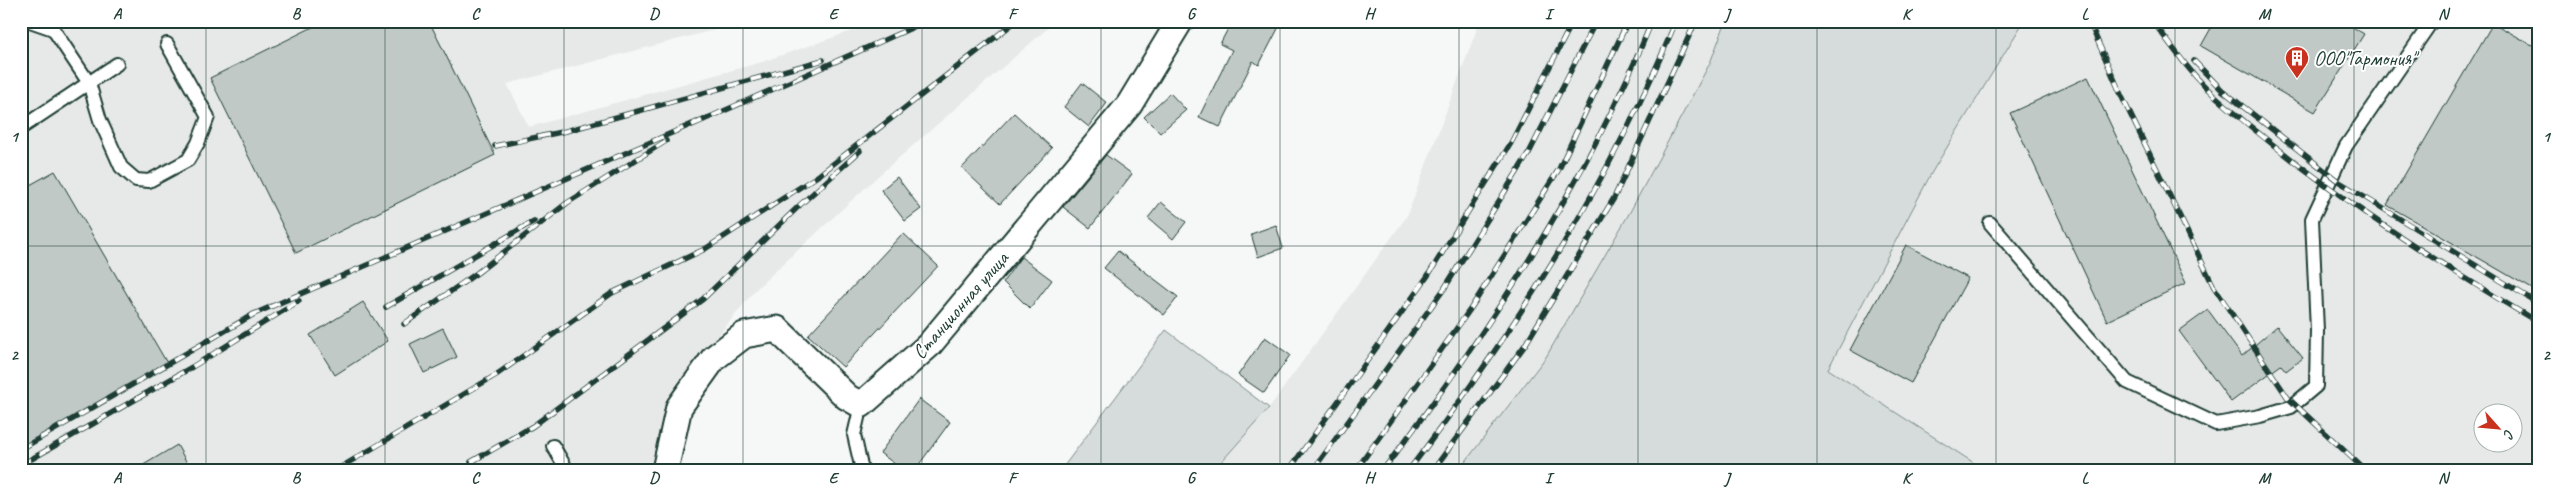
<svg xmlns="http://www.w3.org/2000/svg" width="2560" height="491" viewBox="0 0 2560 491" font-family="Caveat,sans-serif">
  <rect width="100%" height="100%" fill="#f6f7f7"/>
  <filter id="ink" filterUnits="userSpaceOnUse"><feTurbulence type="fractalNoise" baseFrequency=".02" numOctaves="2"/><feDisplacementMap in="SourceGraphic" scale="10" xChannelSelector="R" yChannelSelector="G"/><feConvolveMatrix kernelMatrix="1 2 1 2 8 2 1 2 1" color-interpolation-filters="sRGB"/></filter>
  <g filter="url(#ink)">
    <g fill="#e6e9e8" fill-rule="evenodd">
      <polygon points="21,21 748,21 507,84 529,127 762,62 881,21 1056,21 878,176 756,289 669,397 655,470 21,470"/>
      <polygon points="1480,21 1726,21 1710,63 1630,212 1546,357 1459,470 1214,470 1269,408 1407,216"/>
      <path d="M2024 21H2539V470H1985L1828 370 1932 172ZM2482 414H2512V444H2482Z"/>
    </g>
    <g fill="#d6dcdb" stroke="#7a8c88">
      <polygon points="1726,21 2024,21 1932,172 1828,369 1985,470 1459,470 1546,357 1630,212 1710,63"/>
      <polygon points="1166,330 1269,408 1214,470 1061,470"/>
    </g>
    <g fill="#c0c9c6" stroke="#1f3d34">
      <polygon points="325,21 429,21 495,155 296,253 210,78"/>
      <polygon points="1232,21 1282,21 1259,65 1253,61 1220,127 1199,117 1232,50 1220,44"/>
      <polygon points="2215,21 2343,21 2364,34 2315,112 2201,46"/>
      <polygon points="2493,23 2539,49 2539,293 2387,205"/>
      <polygon points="2088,77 2186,283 2107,321 2010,113"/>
      <polygon points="1082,83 1107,103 1089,127 1064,107"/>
      <polygon points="1170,93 1186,110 1160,133 1144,117"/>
      <polygon points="1014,113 1052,148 1000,204 962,168"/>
      <polygon points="1106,155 1132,174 1090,228 1063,207"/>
      <polygon points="55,171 167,363 21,448 21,190"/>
      <polygon points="897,177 921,209 905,221 881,190"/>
      <polygon points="1161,202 1186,222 1173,239 1148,218"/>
      <polygon points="1276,225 1283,248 1258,257 1251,234"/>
      <polygon points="903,233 938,266 843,367 808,335"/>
      <polygon points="1906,245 1968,278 1911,383 1850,350"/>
      <polygon points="1118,251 1178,297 1164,315 1104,268"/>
      <polygon points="1021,257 1052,280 1030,309 1003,282"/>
      <polygon points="363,302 388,341 335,375 310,335"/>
      <polygon points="2208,310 2242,356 2277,326 2303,358 2286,371 2281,365 2231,402 2179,331"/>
      <polygon points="443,328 457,357 424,373 410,344"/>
      <polygon points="1265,337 1290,355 1264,393 1238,375"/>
      <polygon points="919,399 950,422 915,470 903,470 880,453"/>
      <polygon points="177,445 191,470 135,470"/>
    </g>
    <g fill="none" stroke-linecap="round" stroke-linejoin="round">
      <g stroke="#1f3d34" stroke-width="16">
        <g id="service">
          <polyline points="30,21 53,29 89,83 100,120 121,167 136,180 149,181 188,160 198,143 208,117 167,44"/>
          <polyline points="21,128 117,64"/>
          <polyline points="1990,223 2127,382 2216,424 2260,416 2291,407 2316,386 2317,330 2312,219 2346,146 2432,21"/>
          <polyline points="861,405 854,435 862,470"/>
          <polyline points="553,446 567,470"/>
        </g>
      </g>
      <g stroke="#1f3d34" stroke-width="29">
        <polyline id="minor" points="665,470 679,407 714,358 744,335 777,329 847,397 861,405 929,345 1129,105 1180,21"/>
      </g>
      <use href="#service" stroke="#fff" stroke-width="12"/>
      <use href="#minor" stroke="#fff" stroke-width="25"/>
      <g stroke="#1f3d34" stroke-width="5.5">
        <g id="rail">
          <polyline points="2089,21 2122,97 2214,287 2288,398 2365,470"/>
          <path d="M2152 21C2172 45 2190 74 2213 94 2312 183 2425 255 2539 323"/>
          <polyline points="2194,61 2222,90 2338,181 2539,304"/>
          <polyline points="692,125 927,21"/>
          <polyline points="495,146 566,131 823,60"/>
          <polyline points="386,307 534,221"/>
          <polyline points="404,324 477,273 567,203 666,141"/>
          <polyline points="21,449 254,314 697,122"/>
          <polyline points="471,462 533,426 703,299 801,204 860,151"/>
          <polyline points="21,465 192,367 299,301"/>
          <polyline points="336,470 496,375 612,293 705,249 819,175 1016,21"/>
          <polyline points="1289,470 1427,277 1511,143 1573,21"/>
          <polyline points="1313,470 1444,289 1529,153 1596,21"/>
          <polyline points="1356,470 1471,308 1559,169 1628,21"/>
          <path d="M1383 470C1487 334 1588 180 1652 21"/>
          <path d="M1409 470C1514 331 1610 183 1676 21"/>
          <polyline points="1433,470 1525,345 1614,198 1696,21"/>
        </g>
      </g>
      <use href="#rail" stroke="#fff" stroke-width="4" stroke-dasharray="11" stroke-linecap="butt"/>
    </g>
  </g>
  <path fill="none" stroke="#1f3d34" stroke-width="1" stroke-opacity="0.55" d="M206 21V470M385 21V470M564 21V470M743 21V470M922 21V470M1101 21V470M1280 21V470M1459 21V470M1638 21V470M1817 21V470M1996 21V470M2175 21V470M2354 21V470M21 246H2539"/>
  <defs>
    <g id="building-pin" transform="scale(1.25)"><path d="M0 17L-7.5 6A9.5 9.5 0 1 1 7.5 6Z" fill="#c8321e" stroke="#fff"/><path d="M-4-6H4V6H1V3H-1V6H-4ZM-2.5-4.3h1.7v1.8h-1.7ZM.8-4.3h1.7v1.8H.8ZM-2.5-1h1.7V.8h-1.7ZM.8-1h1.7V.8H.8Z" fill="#fff"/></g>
  </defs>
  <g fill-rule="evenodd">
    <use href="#building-pin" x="2297" y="58"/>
  </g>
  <g text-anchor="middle" stroke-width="4" stroke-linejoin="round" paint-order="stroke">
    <g font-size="20" fill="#1f3d34" stroke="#fff" text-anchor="start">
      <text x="2314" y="65">ООО"Гармония"</text>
    </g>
    <g font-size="20" fill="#1f3d34" stroke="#fff">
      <text transform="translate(960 305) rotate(-49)" y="7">Станционная улица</text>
    </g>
  </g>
  <rect width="2560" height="491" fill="none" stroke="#fff" stroke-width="55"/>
  <g transform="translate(2498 428) rotate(117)"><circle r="24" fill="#ffffff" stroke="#a5b1ae"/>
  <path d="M0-4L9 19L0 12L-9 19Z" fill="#c8321e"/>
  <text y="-8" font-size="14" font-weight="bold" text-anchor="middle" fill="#1f3d34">С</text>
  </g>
  <rect x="28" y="28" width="2504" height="436" fill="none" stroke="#1f3d34" stroke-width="2"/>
  <g font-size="16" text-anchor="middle" font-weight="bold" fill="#1f3d34">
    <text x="117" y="19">A</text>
    <text x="296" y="19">B</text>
    <text x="475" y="19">C</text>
    <text x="654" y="19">D</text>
    <text x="833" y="19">E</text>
    <text x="1012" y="19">F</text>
    <text x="1191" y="19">G</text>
    <text x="1369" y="19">H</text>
    <text x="1548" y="19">I</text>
    <text x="1727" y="19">J</text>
    <text x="1906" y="19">K</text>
    <text x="2085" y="19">L</text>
    <text x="2264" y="19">M</text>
    <text x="2443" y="19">N</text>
    <text x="14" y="142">1</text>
    <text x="2546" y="142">1</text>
    <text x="14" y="360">2</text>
    <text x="2546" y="360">2</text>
    <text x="117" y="483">A</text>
    <text x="296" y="483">B</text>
    <text x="475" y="483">C</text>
    <text x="654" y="483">D</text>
    <text x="833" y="483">E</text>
    <text x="1012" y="483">F</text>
    <text x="1191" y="483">G</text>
    <text x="1369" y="483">H</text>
    <text x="1548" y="483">I</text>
    <text x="1727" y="483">J</text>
    <text x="1906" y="483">K</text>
    <text x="2085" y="483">L</text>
    <text x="2264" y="483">M</text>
    <text x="2443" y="483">N</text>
  </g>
</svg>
